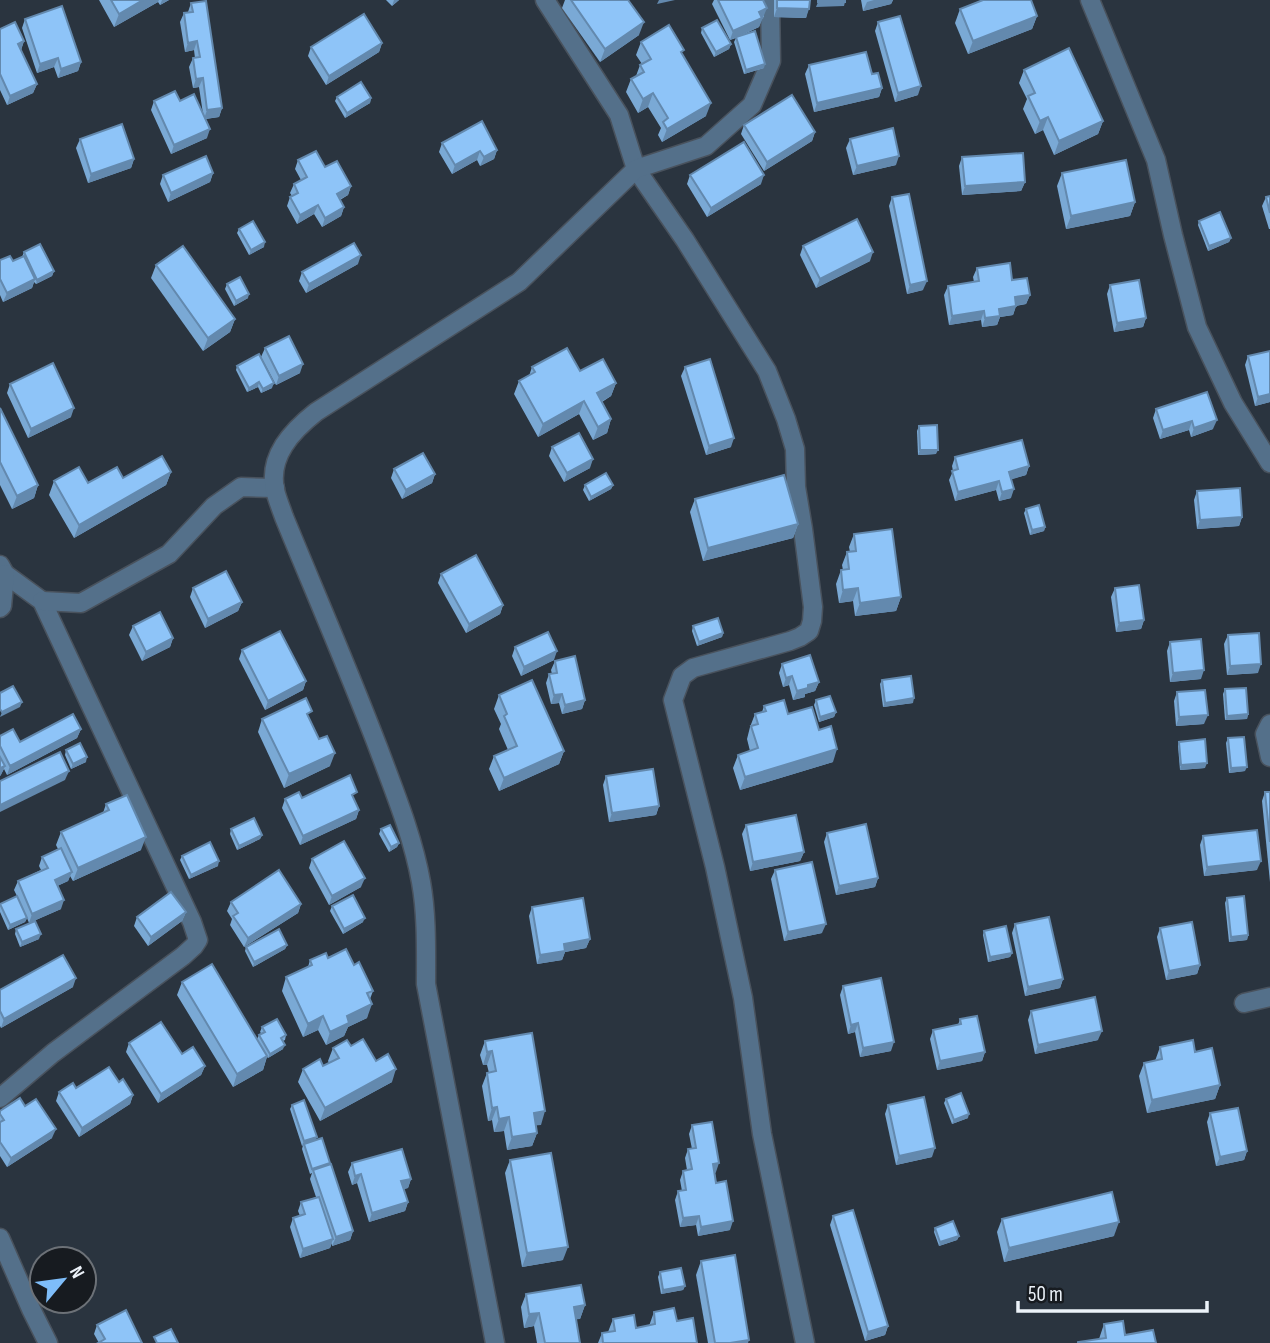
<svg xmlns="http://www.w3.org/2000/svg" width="1270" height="1343" viewBox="0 0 1270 1343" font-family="'Sofia Sans Condensed',sans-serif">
  <rect width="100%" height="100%" fill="#2a343f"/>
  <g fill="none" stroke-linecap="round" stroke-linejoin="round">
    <g stroke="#49525d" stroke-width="21">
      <g id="minor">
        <polyline points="545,0 619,115 636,169 685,240 767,371 786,419 795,449 796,487 803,529 813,607 812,621 809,631 800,637 790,641 693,668 682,676 673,700 715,867 743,998 762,1134 805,1343"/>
        <polyline points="1090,0 1156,160 1173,235 1197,327 1233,403 1270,463"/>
        <polyline points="0,565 5,574 42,601 192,922 198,940 194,946 183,956 53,1053 0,1098"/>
        <polyline points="42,601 81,603 169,554 214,506 241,487 275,488"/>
        <polyline points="0,608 2,606 5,574"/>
        <polyline points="1270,757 1265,734 1270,724"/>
        <polyline points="1244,1003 1270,997"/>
        <polyline points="0,1238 31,1309 48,1343"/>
        <path d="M495 1343 426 984C426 951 427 915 421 882 413 837 395 793 379 750 349 671 316 595 284 517 281 508 277 499 275 490 268 456 292 431 316 412L519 282 636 169 706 146 752 105 771 61 770 0"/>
      </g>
    </g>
    <use href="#minor" stroke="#54708a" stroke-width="18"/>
  </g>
  <g fill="#7aa9d5">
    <polygon points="99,0 169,0 160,5 158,2 114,27"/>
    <polygon points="386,0 399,0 392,6"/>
    <polygon points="565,0 628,0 639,35 600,62 562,8"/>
    <polygon points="714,0 763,0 764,17 762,18 759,27 738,37 764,68 744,74 734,42 736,38 730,40 712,4"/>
    <polygon points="774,0 810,0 806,18 774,17"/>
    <polygon points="861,0 893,0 891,4 863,11"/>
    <polygon points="191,3 222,108 219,117 206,119 207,138 171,154 151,110 154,101 180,101 203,114 199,87 193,88 189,67 193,58 195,58 194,50 185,52 180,22 184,13 188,12"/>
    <polygon points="960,9 1037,16 1032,29 968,54 955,23"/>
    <polygon points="25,19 81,62 78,71 58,78 54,67 37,73 22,28"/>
    <polygon points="878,22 918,95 895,102 875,31"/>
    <polygon points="702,28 731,44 729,49 714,57 701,33"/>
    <polygon points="0,29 24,41 21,50 37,84 33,93 7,105 0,90"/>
    <polygon points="641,42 682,54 706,116 662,142 658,135 661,128 648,107 638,113 626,92 631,79 636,76 640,65 642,64 636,55"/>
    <polygon points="382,43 379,52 326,85 308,56 311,47"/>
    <polygon points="809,65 872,74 882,88 879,97 814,112 805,74"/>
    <polygon points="1024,70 1103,121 1098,134 1054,155 1043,130 1035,134 1023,109 1027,99 1019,83"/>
    <polygon points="337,97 371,98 370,103 345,118 335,101"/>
    <polygon points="744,125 815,132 812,141 764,171 741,134"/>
    <polygon points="80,139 134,159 131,168 88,183 76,148"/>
    <polygon points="850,139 896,165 853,175 846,148"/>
    <polygon points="442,143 497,150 494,159 480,166 477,160 452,174 439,152"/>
    <polygon points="962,157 1025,182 1021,191 962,195 959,166"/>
    <polygon points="298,160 325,167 351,186 348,195 340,200 344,207 341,216 322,227 314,214 297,224 287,206 290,197 292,196 290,193 294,184 301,180 295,169"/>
    <polygon points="213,173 210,182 168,202 160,184 163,175"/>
    <polygon points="1062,173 1135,202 1130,216 1066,229 1057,186"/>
    <polygon points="690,175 761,184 707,217 687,184"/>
    <polygon points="1270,196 1270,229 1269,229 1262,206 1266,197"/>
    <polygon points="892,197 923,290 907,294 889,206"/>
    <polygon points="1199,221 1231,238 1229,242 1208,251 1198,225"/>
    <polygon points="239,229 264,247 249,255 237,233"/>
    <polygon points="803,246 870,261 816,288 800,255"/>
    <polygon points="24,252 54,271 52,276 36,284 34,282 32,288 3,302 0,295 0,260 13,261 22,257"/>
    <polygon points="358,264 306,293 299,281 302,272"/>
    <polygon points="156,265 235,319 230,332 203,351 151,278"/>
    <polygon points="977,268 1012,280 1030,295 1026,304 1016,306 1013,315 1000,317 997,325 982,327 981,320 949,325 944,295 948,286 974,282 973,277"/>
    <polygon points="227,284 248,298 234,306 225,289"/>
    <polygon points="1110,285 1146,318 1143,327 1114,332 1107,294"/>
    <polygon points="265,348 300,373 276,385 261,357"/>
    <polygon points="1270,351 1270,402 1255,406 1245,365 1248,356"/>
    <polygon points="237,366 272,388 261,393 258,387 247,392 236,370"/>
    <polygon points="532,367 580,371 616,383 611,396 602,402 611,419 607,433 593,440 579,414 538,437 514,394 519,381 529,376"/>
    <polygon points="685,367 731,447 706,455 681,376"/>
    <polygon points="10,384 71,417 28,438 7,393"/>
    <polygon points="1207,392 1213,429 1191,437 1189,430 1160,439 1153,418 1156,409"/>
    <polygon points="0,408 38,485 34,498 12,509 0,485"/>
    <polygon points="919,426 936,454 918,455 917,431"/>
    <polygon points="552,447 590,468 564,482 549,456"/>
    <polygon points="955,457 1029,466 1026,475 1011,479 1011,498 999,501 996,490 955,501 949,480 953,471 952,466"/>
    <polygon points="394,469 435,474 432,483 402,499 391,478"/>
    <polygon points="171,472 166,485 74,538 49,495 54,481 88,483"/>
    <polygon points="585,485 613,485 611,489 589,501 583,490"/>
    <polygon points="1197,491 1242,517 1239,526 1197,529 1194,500"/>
    <polygon points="695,499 798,524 793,538 703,561 690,512"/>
    <polygon points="1026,509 1045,527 1044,531 1030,535 1024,513"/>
    <polygon points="854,534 901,597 896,611 855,616 853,601 839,603 836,584 841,570 843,570 842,565 847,552 850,552 849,547"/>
    <polygon points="441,574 503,605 500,614 466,633 438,583"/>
    <polygon points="193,588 242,602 238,611 205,628 190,597"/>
    <polygon points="1115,588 1144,620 1141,629 1116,632 1111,597"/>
    <polygon points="133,626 173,638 170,647 142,661 129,635"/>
    <polygon points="693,626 723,633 722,637 697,646 692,631"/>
    <polygon points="1228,635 1258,673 1227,675 1224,644"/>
    <polygon points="1170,642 1201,679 1170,682 1167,651"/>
    <polygon points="515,647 554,660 521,676 512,656"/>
    <polygon points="242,650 306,681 303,690 265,710 239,659"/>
    <polygon points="555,661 585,700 582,709 562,714 559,703 551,704 546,683 549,674 552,674 551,670"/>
    <polygon points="782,664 819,682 815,691 805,694 805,697 793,700 789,685 783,687 779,673"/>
    <polygon points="882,680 913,703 883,707 880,684"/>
    <polygon points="1225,689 1248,714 1247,719 1225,720 1223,694"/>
    <polygon points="1177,692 1204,724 1176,726 1174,701"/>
    <polygon points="499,695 564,751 559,764 499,791 489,769 494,756 508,750 499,729 501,724 494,709"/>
    <polygon points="816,700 836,712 834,717 819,722 814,705"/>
    <polygon points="764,706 788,714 819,730 833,762 740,790 733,768 738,755 750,751 747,739 750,727 755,714 762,712"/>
    <polygon points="262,719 309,719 330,766 284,788 258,732"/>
    <polygon points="81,729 77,738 7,775 4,769 0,776 0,736 20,742"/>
    <polygon points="1228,738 1245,771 1229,773 1226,743"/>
    <polygon points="1179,742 1205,768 1180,770 1178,746"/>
    <polygon points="66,750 86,762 71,769 65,755"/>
    <polygon points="606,776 659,806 656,815 609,822 603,785"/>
    <polygon points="1265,792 1270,792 1270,882 1262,801"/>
    <polygon points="302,798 354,800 359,810 356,819 300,845 282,808 285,799"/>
    <polygon points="106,804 141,850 73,881 70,876 68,881 57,886 61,909 29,923 27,918 25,922 8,930 0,912 0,904 17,896 14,890 18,881 41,870 39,866 42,857 58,849 56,845 61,832 103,813"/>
    <polygon points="746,825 804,852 800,861 750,871 742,834"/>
    <polygon points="231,829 262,835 260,839 237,850 230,834"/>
    <polygon points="381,829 399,843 397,847 389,852 379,834"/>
    <polygon points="827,833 878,878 875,887 836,895 824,842"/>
    <polygon points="1203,836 1257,870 1204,876 1200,845"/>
    <polygon points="182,856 218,866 189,879 180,860"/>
    <polygon points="312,859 361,887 329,905 309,868"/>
    <polygon points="775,870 822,933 784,941 771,879"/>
    <polygon points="1227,898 1248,935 1247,940 1229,942 1225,903"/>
    <polygon points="231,902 301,904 298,913 244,947 230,925 232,919 227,911"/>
    <polygon points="332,906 363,922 343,934 330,911"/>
    <polygon points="532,907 590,939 586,948 565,952 562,960 537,964 529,916"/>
    <polygon points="186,912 182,921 148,946 134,926 137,917"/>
    <polygon points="1015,924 1063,979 1060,988 1025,996 1012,933"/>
    <polygon points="1160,928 1200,965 1197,974 1166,980 1157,937"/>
    <polygon points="16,929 39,939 20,947 15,934"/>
    <polygon points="984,931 1012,953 1010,957 988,962 983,935"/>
    <polygon points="287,945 285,949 253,967 245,951 246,947"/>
    <polygon points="328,958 354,965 373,991 370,999 367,1018 348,1027 344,1036 326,1045 318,1030 303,1037 282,991 286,977 308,967 310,960"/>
    <polygon points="182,982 257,1039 259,1035 262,1034 260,1032 262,1027 286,1035 285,1040 283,1041 283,1049 268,1058 267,1057 263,1070 233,1087 177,995"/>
    <polygon points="843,986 891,1051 860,1057 855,1032 848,1034 840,995"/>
    <polygon points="73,987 1,1028 0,1026 0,990"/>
    <polygon points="1031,1011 1098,1040 1035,1054 1028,1020"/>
    <polygon points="960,1019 985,1052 982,1061 937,1070 930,1039 933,1030 958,1025"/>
    <polygon points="485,1041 541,1125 536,1125 537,1133 532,1146 507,1150 504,1131 494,1132 492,1120 488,1121 482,1086 487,1073 489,1073 487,1065 483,1065 480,1055"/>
    <polygon points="129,1043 205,1066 201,1075 158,1103 126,1052"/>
    <polygon points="351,1046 376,1061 392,1082 320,1121 298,1082 303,1069 323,1066 329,1063 328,1061 333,1048"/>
    <polygon points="1160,1047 1220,1085 1215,1099 1147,1113 1139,1076 1144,1063 1155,1061"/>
    <polygon points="76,1088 133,1095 130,1104 79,1137 56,1101 59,1092"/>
    <polygon points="946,1099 968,1118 952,1124 944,1103"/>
    <polygon points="292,1105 317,1137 315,1140 353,1231 350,1240 332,1246 332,1243 330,1248 300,1258 290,1227 293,1218 300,1216 298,1211 301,1202 316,1197 310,1179 312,1173 310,1174 302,1149 303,1145 302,1146 290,1109"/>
    <polygon points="888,1105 932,1157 896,1165 885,1114"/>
    <polygon points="0,1111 52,1138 7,1167 0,1156"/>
    <polygon points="1210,1113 1247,1151 1244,1160 1216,1166 1207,1122"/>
    <polygon points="692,1125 716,1172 715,1173 716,1183 730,1230 698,1236 696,1225 680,1227 675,1200 678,1191 682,1191 680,1180 683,1171 687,1170 685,1158 688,1149 692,1149 689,1134"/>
    <polygon points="510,1160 563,1260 522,1267 505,1173"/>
    <polygon points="352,1163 411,1179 408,1188 404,1189 408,1202 405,1211 369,1222 357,1183 352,1185 348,1172"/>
    <polygon points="833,1216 888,1326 885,1335 865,1341 830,1225"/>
    <polygon points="1002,1219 1114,1236 1004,1262 997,1232"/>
    <polygon points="935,1228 959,1236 957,1240 939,1246 934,1232"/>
    <polygon points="701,1261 748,1343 708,1343 696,1275"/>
    <polygon points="660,1272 685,1286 683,1290 661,1294 658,1277"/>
    <polygon points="526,1294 585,1305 580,1319 576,1319 580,1343 537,1343 534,1326 524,1328 521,1307"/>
    <polygon points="654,1312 677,1321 697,1343 598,1343 602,1333 608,1332 613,1319 636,1328 649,1326"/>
    <polygon points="1104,1324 1125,1335 1099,1339"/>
    <polygon points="97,1325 142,1343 99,1343 94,1334"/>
  </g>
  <g fill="#6389ae">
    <polygon points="143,0 159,0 158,2 114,27 119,14"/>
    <polygon points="162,0 169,0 160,5"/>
    <polygon points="394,0 399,0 392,6"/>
    <polygon points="659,0 675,0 657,4"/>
    <polygon points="874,0 893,0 891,4 863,11 867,2"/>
    <polygon points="818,2 845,2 844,6 816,7"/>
    <polygon points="767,8 759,27 730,40 733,31 759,12"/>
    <polygon points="777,8 809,9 806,18 774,17"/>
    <polygon points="1037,16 1032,29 968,54 973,41"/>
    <polygon points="644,22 639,35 600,62 605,49"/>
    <polygon points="24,41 21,50 18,44"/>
    <polygon points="197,41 194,50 185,52 188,43"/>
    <polygon points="382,43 379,52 326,85 329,76"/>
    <polygon points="731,44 729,49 714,57 716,52"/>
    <polygon points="58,58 54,67 37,73 40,64"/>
    <polygon points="81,62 78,71 58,78 61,69"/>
    <polygon points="765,64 764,68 744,74 746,70"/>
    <polygon points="203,78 199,87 193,88 196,79"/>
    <polygon points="37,84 33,93 7,105 10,96"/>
    <polygon points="921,86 918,95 895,102 898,93"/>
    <polygon points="882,88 879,97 814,112 817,103"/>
    <polygon points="653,93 648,107 638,113 643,99"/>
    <polygon points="371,98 370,103 345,118 347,113"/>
    <polygon points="711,103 706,116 662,142 667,129"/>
    <polygon points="222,108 219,117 204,119 207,110"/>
    <polygon points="1048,117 1043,130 1035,134 1040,121"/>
    <polygon points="1103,121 1098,134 1054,155 1059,141"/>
    <polygon points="210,129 207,138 171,154 174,145"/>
    <polygon points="815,132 812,141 764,171 767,162"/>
    <polygon points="497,150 494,159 480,166 484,157"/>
    <polygon points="480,151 477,160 452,174 455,165"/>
    <polygon points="899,156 896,165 853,175 857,166"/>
    <polygon points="134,159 131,168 88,183 91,174"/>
    <polygon points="213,173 210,182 168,202 171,193"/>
    <polygon points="764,175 761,184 707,217 711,208"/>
    <polygon points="1025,182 1021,191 962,195 965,186"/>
    <polygon points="351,186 348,195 333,203 337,194"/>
    <polygon points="1135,202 1130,216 1066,229 1071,216"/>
    <polygon points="318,205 314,214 297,224 300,215"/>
    <polygon points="344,207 341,216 322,227 325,218"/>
    <polygon points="1231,238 1229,242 1208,251 1209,246"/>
    <polygon points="265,242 264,247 249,255 251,250"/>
    <polygon points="873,252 870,261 816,288 820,279"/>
    <polygon points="361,255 358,264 306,293 309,284"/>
    <polygon points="54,271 52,276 36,284 37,280"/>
    <polygon points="35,279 32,288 3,302 7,293"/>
    <polygon points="927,281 923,290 907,294 910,285"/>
    <polygon points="249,294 248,298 234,306 236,301"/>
    <polygon points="1030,295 1026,304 1012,306 1015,297"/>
    <polygon points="1016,306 1013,315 1000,317 997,325 982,327 985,318 999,309"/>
    <polygon points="984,311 981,320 949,325 952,316"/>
    <polygon points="1146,318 1143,327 1114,332 1117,323"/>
    <polygon points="235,319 230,332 203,351 208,338"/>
    <polygon points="303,364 300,373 276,385 279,376"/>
    <polygon points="259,382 258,387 247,392 249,388"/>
    <polygon points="274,383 272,388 261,393 263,389"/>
    <polygon points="616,383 611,396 592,407 597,393"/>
    <polygon points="1270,394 1270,402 1255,406 1258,397"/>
    <polygon points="584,401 579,414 538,437 543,424"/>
    <polygon points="74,408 71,417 28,438 31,429"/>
    <polygon points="611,419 607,433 593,440 598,427"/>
    <polygon points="1217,420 1213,429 1191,437 1194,428"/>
    <polygon points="1192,421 1189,430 1160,439 1163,430"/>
    <polygon points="734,438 731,447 706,455 709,446"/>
    <polygon points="920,450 938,450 936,454 918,455"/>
    <polygon points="593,459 590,468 564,482 567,473"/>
    <polygon points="1029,466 1026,475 1006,481 1009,472"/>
    <polygon points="171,472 166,485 74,538 79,525"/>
    <polygon points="435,474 432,483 402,499 406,490"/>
    <polygon points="999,481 996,490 955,501 958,492"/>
    <polygon points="38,485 34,498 12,509 17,496"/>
    <polygon points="613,485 611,489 589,501 591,497"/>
    <polygon points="1014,489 1011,498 999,501 1002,492"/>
    <polygon points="1242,517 1239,526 1197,529 1200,520"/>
    <polygon points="798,524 793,538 703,561 708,548"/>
    <polygon points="1045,527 1044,531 1030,535 1032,530"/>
    <polygon points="858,588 853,601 839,603 843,590"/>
    <polygon points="901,597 896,611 855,616 860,603"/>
    <polygon points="242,602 238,611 205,628 208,619"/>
    <polygon points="503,605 500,614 466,633 469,624"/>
    <polygon points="1144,620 1141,629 1116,632 1119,623"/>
    <polygon points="723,633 722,637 697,646 699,642"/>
    <polygon points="173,638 170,647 142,661 146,652"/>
    <polygon points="557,651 554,660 521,676 524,667"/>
    <polygon points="1261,664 1258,673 1227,675 1230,666"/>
    <polygon points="1204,670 1201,679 1170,682 1173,673"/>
    <polygon points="792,676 789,685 783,687 786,678"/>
    <polygon points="306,681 303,690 265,710 268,701"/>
    <polygon points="819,682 815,691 805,694 805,697 793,700 797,691 808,685"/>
    <polygon points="562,694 559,703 551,704 554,695"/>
    <polygon points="914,698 913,703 883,707 885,703"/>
    <polygon points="585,700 582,709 562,714 565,705"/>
    <polygon points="22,702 20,707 0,717 2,712"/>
    <polygon points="836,712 834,717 819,722 820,717"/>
    <polygon points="1248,714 1247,719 1225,720 1227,716"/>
    <polygon points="1208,715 1204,724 1176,726 1179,717"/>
    <polygon points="81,729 77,738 7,775 10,766"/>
    <polygon points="837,749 833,762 740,790 745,777"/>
    <polygon points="564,751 559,764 499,791 504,778"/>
    <polygon points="335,753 330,766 284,788 289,774"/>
    <polygon points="87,757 86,762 71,769 73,764"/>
    <polygon points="1207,763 1205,768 1180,770 1181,765"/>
    <polygon points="5,766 1,775 0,776 0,768"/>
    <polygon points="1247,767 1245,771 1229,773 1231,768"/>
    <polygon points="69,771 65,780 0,812 0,805"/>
    <polygon points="659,806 656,815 609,822 612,813"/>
    <polygon points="359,810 356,819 300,845 303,836"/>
    <polygon points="262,835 260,839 237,850 239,846"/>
    <polygon points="146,837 141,850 73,881 78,868"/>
    <polygon points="399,843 397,847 389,852 391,847"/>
    <polygon points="804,852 800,861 750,871 753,862"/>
    <polygon points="219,861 218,866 189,879 191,875"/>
    <polygon points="1261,861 1257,870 1204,876 1207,867"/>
    <polygon points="72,872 68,881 51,889 55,880"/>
    <polygon points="365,878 361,887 329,905 332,896"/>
    <polygon points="878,878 875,887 836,895 839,886"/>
    <polygon points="64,900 61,909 29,923 32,914"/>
    <polygon points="301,904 298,913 244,947 248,938"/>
    <polygon points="186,912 182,921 148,946 151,937"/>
    <polygon points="27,918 25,922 8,930 10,925"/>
    <polygon points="365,918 363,922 343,934 344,929"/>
    <polygon points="826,924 822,933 784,941 788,932"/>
    <polygon points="41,934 39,939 20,947 22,942"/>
    <polygon points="1248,935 1247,940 1229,942 1231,937"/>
    <polygon points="590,939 586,948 565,952 562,960 537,964 540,955 564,944"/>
    <polygon points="287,945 285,949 253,967 254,962"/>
    <polygon points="1012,953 1010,957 988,962 990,957"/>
    <polygon points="1200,965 1197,974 1166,980 1169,971"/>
    <polygon points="76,978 73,987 1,1028 4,1019"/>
    <polygon points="1063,979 1060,988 1025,996 1028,987"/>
    <polygon points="372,1004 367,1018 348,1027 344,1036 326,1045 330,1032 347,1016"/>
    <polygon points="323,1016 318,1030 303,1037 308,1024"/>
    <polygon points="858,1023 855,1032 848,1034 851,1025"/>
    <polygon points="1102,1031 1098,1040 1035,1054 1038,1045"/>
    <polygon points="894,1042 891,1051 860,1057 863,1048"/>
    <polygon points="285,1045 283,1049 268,1058 270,1054"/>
    <polygon points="492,1051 487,1065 483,1065 487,1052"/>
    <polygon points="985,1052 982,1061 937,1070 940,1061"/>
    <polygon points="267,1056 263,1070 233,1087 237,1074"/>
    <polygon points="205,1066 201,1075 158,1103 161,1094"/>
    <polygon points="396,1069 392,1082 320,1121 325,1108"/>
    <polygon points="1220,1085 1215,1099 1147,1113 1152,1100"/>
    <polygon points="133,1095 130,1104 79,1137 82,1128"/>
    <polygon points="497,1107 492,1120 488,1121 492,1108"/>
    <polygon points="545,1111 541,1125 529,1126 534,1113"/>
    <polygon points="969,1114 968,1118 952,1124 954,1120"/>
    <polygon points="509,1117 504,1131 494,1132 499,1119"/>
    <polygon points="56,1129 52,1138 7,1167 11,1158"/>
    <polygon points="537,1133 532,1146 507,1150 512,1137"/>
    <polygon points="317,1137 315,1141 302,1146 304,1141"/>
    <polygon points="935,1148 932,1157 896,1165 899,1156"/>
    <polygon points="1247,1151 1244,1160 1216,1166 1220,1157"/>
    <polygon points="719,1163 716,1172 710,1173 713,1164"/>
    <polygon points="361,1174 357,1183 352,1185 355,1176"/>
    <polygon points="411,1179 408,1188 398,1190 401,1181"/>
    <polygon points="408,1202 405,1211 369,1222 372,1213"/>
    <polygon points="699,1216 696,1225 680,1227 683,1218"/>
    <polygon points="733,1221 730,1230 698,1236 701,1227"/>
    <polygon points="1119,1222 1114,1236 1004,1262 1009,1248"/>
    <polygon points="353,1231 350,1240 332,1246 336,1237"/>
    <polygon points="959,1236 957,1240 939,1246 940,1242"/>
    <polygon points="333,1239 330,1248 300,1258 303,1249"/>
    <polygon points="568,1247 563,1260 522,1267 527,1253"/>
    <polygon points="685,1286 683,1290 661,1294 663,1290"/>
    <polygon points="585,1305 580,1319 569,1320 574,1307"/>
    <polygon points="539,1313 534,1326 524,1328 529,1314"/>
    <polygon points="888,1326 885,1335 865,1341 868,1332"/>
    <polygon points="749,1340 748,1343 730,1343"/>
  </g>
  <g fill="#8ec4f8" stroke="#6389ae" stroke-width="2">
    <polygon points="111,0 143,0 119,14"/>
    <polygon points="571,0 628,0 644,22 605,49"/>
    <polygon points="718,0 763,0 767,8 759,12 762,18 733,31"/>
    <polygon points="777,0 810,0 809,9 777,8"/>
    <rect x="818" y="0" width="27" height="2"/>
    <polygon points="983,0 1031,0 1037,16 973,41 960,9"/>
    <polygon points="206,1 222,108 207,110 203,78 196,79 193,58 200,57 197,41 188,43 184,13 193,12 191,3"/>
    <polygon points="62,6 81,62 61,69 58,58 40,64 25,19"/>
    <polygon points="364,14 382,43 329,76 311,47"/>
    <polygon points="900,16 921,86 898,93 878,22"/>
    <polygon points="717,20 731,44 716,52 702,28"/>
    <polygon points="15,22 24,41 18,44 37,84 10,96 0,74 0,29"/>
    <polygon points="669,25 684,50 681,52 711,103 667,129 663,122 668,118 653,93 643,99 631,79 644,72 640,65 651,59 641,42"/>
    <polygon points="755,31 765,64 746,70 736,37"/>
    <polygon points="1069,48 1103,121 1059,141 1048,117 1040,121 1028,96 1035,93 1024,70"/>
    <polygon points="866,52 872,74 878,73 882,88 817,103 809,65"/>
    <polygon points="361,82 371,98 347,113 337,97"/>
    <polygon points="175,91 180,101 194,94 210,129 174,145 154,101"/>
    <polygon points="792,95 815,132 767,162 744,125"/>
    <polygon points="482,121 497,150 484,157 480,151 455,165 442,143"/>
    <polygon points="122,124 134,159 91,174 80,139"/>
    <polygon points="893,128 899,156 857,166 850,139"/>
    <polygon points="744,142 764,175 711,208 690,175"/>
    <polygon points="316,151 325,167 337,161 351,186 337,194 344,207 325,218 318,205 300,215 290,197 298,193 294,184 307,177 298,160"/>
    <polygon points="1023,153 1025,182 965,186 962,157"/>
    <polygon points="206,156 213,173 171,193 163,175"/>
    <polygon points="1126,160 1135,202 1071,216 1062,173"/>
    <polygon points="909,194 927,281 910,285 892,197"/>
    <polygon points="1270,196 1270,213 1266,197"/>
    <polygon points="1220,212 1231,238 1209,246 1199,221"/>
    <polygon points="857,219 873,252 820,279 803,246"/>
    <polygon points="253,221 265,242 251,250 239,229"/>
    <polygon points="354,243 361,255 309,284 302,272"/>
    <polygon points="40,244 54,271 37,280 24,252"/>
    <polygon points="183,246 235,319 208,338 156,265"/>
    <polygon points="10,256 13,261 24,256 35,279 7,293 0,279 0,260"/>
    <polygon points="1010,263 1012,280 1027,278 1030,295 1015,297 1016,306 999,309 1000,316 985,318 984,311 952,316 948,286 979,281 977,268"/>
    <polygon points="240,277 249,294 236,301 227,284"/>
    <polygon points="1139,280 1146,318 1117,323 1110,285"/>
    <polygon points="289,336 303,364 279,376 265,348"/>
    <polygon points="567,348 580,371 603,359 616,383 597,393 611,419 598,427 584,401 543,424 519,381 535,372 532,367"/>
    <polygon points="1270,351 1270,394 1258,397 1248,356"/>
    <polygon points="259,354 274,383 263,389 259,382 249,388 237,366"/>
    <polygon points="710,359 734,438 709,446 685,367"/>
    <polygon points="53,363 74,408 31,429 10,384"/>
    <polygon points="1207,392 1217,420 1194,428 1192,421 1163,430 1156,409"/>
    <polygon points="0,408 38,485 17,496 0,462"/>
    <polygon points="937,425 938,450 920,450 919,426"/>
    <polygon points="579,433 593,459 567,473 552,447"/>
    <polygon points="1022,440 1029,466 1009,472 1014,489 1002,492 999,481 958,492 952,471 958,469 955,457"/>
    <polygon points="423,453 435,474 406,490 394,469"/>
    <polygon points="162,456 171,472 79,525 54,481 79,467 88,483 117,467 123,478"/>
    <polygon points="606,473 613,485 591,497 585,485"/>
    <polygon points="784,475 798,524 708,548 695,499"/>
    <polygon points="1240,488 1242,517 1200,520 1197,491"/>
    <polygon points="1039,505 1045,527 1032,530 1026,509"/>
    <polygon points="892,529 901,597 860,603 858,588 843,590 841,570 849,569 847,552 856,551 854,534"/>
    <polygon points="476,555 503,605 469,624 441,574"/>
    <polygon points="226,571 242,602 208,619 193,588"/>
    <polygon points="1139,585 1144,620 1119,623 1115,588"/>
    <polygon points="160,612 173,638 146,652 133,626"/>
    <polygon points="718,618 723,633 699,642 693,626"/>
    <polygon points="280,631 306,681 268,701 242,650"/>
    <polygon points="548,632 557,651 524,667 515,647"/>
    <polygon points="1259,633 1261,664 1230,666 1228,635"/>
    <polygon points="1201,639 1204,670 1173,673 1170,642"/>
    <polygon points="810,655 819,682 808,685 808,688 797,691 792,676 786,678 782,664"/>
    <polygon points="575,656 585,700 565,705 562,694 554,695 549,674 557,673 555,661"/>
    <polygon points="911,676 914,698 885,703 882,680"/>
    <polygon points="532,680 564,751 504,778 494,756 517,746 504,716 507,714 499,695"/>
    <polygon points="13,686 22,702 2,712 0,709 0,693"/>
    <polygon points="1246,688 1248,714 1227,716 1225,689"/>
    <polygon points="1205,690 1208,715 1179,717 1177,692"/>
    <polygon points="830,696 836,712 820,717 816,700"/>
    <polygon points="306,698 312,711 307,714 319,739 327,736 335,753 289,774 262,719"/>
    <polygon points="784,700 788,714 812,707 819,730 831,726 837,749 745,777 738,755 758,748 751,726 758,724 755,714 766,711 764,706"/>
    <polygon points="73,714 81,729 10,766 0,746 0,736 13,729 20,742"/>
    <polygon points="1244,737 1247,767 1231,768 1228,738"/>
    <polygon points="1205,739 1207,763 1181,765 1179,742"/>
    <polygon points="80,743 87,757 73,764 66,750"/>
    <polygon points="60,752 69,771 0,805 0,781"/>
    <polygon points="0,757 5,766 0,768"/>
    <polygon points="653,769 659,806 612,813 606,776"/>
    <polygon points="350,775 357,792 352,795 359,810 303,836 285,799 299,792 302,798"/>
    <polygon points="1265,792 1270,792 1270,842"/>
    <polygon points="127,795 146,837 78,868 61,832 109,810 106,804"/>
    <polygon points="796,815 804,852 753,862 746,825"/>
    <polygon points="254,818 262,835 239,846 231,829"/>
    <polygon points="866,824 878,878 839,886 827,833"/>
    <polygon points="390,825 399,843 391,847 381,829"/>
    <polygon points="1257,830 1261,861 1207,867 1203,836"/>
    <polygon points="344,841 365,878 332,896 312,859"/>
    <polygon points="210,842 219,861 191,875 182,856"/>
    <polygon points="61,848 72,872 55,880 64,900 32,914 18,881 48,868 42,857"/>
    <polygon points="812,862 826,924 788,932 775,870"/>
    <polygon points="279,870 301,904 248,938 233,916 238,913 231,902"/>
    <polygon points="171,892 186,912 151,937 137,917"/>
    <polygon points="353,895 365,918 344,929 332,906"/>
    <polygon points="17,896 27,918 10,925 0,904"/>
    <polygon points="1244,896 1248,935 1231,937 1227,898"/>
    <polygon points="583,898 590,939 564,944 565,951 540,955 532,907"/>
    <polygon points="1049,917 1063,979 1028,987 1015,924"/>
    <polygon points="35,921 41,934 22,942 16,929"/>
    <polygon points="1192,922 1200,965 1169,971 1160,928"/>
    <polygon points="1006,926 1012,953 990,957 984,931"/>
    <polygon points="279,929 287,945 254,962 246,947"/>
    <polygon points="346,949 354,965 359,962 373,991 367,993 372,1004 347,1016 349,1023 330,1032 323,1016 308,1024 286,977 312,965 310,960 326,953 328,958"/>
    <polygon points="63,955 76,978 4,1019 0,1011 0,990"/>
    <polygon points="212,964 267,1056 237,1074 182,982"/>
    <polygon points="881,978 894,1042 863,1048 858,1023 851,1025 843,986"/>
    <polygon points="1095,997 1102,1031 1038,1045 1031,1011"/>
    <polygon points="977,1016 985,1052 940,1061 933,1030 961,1024 960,1019"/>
    <polygon points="277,1019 286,1035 281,1038 285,1045 270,1054 259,1035 265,1032 262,1027"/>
    <polygon points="161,1022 182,1054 193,1047 205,1066 161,1094 129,1043"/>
    <polygon points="532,1033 545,1111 534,1113 537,1133 512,1137 509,1117 499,1119 497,1107 492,1108 487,1073 496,1071 492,1051 487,1052 485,1041"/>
    <polygon points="363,1039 376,1061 388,1054 396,1069 325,1108 303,1069 320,1059 323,1066 339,1058 333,1048 347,1040 351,1046"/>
    <polygon points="1193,1040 1195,1052 1212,1048 1220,1085 1152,1100 1144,1063 1162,1059 1160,1047"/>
    <polygon points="109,1067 119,1082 123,1079 133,1095 82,1128 59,1092 73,1083 76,1088"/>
    <polygon points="961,1093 969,1114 954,1120 946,1099"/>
    <polygon points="924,1097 935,1148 899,1156 888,1105"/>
    <polygon points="20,1098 25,1106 36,1099 56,1129 11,1158 0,1142 0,1122 4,1120 0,1114 0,1111"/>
    <polygon points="304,1100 317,1137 304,1141 292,1105"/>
    <polygon points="1238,1108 1247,1151 1220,1157 1210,1113"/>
    <polygon points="712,1122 719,1163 713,1164 716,1183 726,1181 733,1221 701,1227 699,1216 683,1218 678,1191 686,1190 683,1171 692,1169 688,1149 696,1148 692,1125"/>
    <polygon points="322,1138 330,1163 312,1169 304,1144"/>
    <polygon points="402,1149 411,1179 401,1181 408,1202 372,1213 361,1174 355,1176 352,1163"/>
    <polygon points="551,1153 568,1247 527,1253 510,1160"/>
    <polygon points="331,1164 353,1231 336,1237 313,1170"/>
    <polygon points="1112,1192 1119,1222 1009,1248 1002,1219"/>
    <polygon points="319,1197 333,1239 303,1249 293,1218 305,1214 301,1202"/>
    <polygon points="853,1210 888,1326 868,1332 833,1216"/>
    <polygon points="953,1221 959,1236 940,1242 935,1228"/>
    <polygon points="735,1255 749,1340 730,1343 715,1343 701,1261"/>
    <polygon points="681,1268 685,1286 663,1290 660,1272"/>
    <polygon points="581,1285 585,1305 574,1307 580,1343 545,1343 539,1313 529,1314 526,1294"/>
    <polygon points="674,1308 677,1321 693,1318 697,1343 603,1343 602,1333 615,1331 613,1319 634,1315 636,1328 655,1324 654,1312"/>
    <polygon points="126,1310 142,1343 98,1343 105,1339 97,1325"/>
    <polygon points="1123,1321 1125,1335 1153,1330 1156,1343 1078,1343 1078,1342 1106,1338 1104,1324"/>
    <polygon points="171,1329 178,1343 157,1343 154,1337"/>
  </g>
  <g transform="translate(63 1280) rotate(61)"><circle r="33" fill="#171b20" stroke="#6c7177" stroke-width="2"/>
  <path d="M0-5L12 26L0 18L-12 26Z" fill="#7ebdf9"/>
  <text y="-10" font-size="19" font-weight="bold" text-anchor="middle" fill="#ecf2f9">N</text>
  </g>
  <path d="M1018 1301v10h189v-10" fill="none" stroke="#ecf2f9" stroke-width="3.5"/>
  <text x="1028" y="1301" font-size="21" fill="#ecf2f9" stroke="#171b20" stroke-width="5" paint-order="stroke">50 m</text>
</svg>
